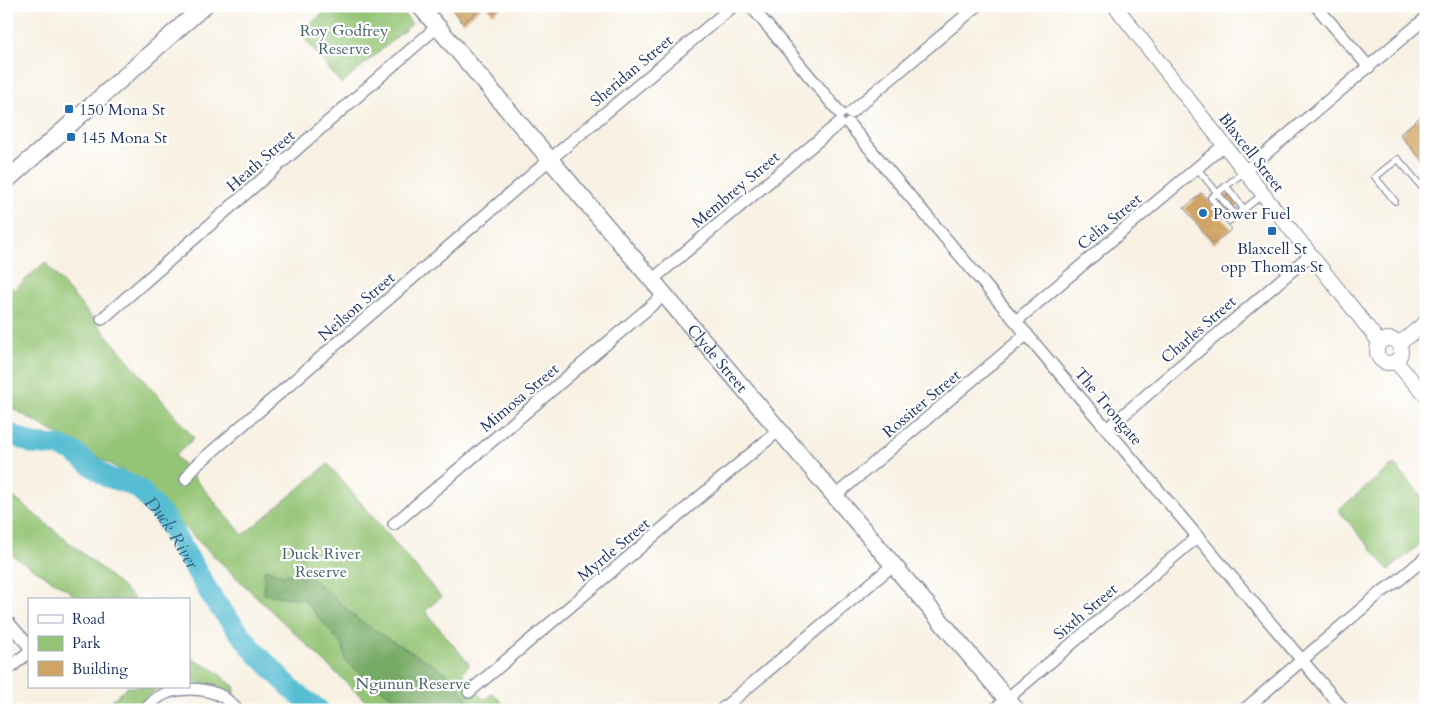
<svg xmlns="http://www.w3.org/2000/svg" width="1432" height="716" viewBox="0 0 1432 716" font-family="Cardo,serif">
  <rect width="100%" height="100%" fill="#fff"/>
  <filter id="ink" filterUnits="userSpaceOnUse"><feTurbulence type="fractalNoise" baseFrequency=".02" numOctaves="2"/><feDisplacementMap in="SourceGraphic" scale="10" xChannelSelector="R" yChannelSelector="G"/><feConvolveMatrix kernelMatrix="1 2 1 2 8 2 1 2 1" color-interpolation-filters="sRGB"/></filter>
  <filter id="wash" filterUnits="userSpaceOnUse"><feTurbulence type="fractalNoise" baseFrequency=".0096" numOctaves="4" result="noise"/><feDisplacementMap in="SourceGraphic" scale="20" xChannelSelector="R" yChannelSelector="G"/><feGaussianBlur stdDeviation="1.12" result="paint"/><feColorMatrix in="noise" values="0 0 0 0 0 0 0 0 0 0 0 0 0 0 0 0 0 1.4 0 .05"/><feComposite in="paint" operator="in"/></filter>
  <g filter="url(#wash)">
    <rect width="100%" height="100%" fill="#f8f1e3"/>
    <g fill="#94c474" stroke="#587a69">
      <polygon points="331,6 398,6 412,24 341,84 300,33"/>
      <polygon points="45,262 194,438 175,455 243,535 328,464 441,597 425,611 470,665 462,673 484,700 493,693 508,710 375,710 128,474 6,405 6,281 14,290"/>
      <polygon points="1394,464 1426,501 1426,539 1389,570 1338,510"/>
      <polygon points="6,491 102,569 136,600 77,600 68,590 8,553 6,554"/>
      <polygon points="189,657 214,670 235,687 234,693 194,682 189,683"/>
      <polygon points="127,687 160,687 133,710 101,710"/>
    </g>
    <polygon fill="#7a6" stroke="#496c62" points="264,569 283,575 302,572 315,581 359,620 389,639 444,671 465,695 473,710 401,710 391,697 345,661 343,646 303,599 284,597 264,594"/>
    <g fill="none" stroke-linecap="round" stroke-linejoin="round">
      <path stroke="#56bdd3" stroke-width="21" id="s1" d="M6 432 33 444 57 446 72 451 107 477 123 482 138 488 164 517 215 602 255 652 297 694 319 710"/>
    </g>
    <g id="blocks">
      <g fill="#d0a465">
        <polygon points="456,6 483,6 463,23 452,9"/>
        <polygon points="486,6 503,6 493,14"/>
        <polygon points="1426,112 1426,165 1400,134"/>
        <polygon points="1232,191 1241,204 1223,219 1232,229 1213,244 1184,208 1202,193 1213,206"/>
      </g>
    </g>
  </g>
  <g filter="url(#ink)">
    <use href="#blocks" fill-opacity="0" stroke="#8a90a0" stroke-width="1"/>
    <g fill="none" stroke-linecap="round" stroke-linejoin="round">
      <g stroke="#8a90a0" stroke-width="8">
        <g id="service">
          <polyline points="1197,168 1236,216"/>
          <polyline points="1245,171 1211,198 1229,221 1262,195"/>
          <polyline points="1226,186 1244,209"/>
          <polyline points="1395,201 1375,177 1398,159 1426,192"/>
        </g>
      </g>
      <g stroke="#8a90a0" stroke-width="14">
        <g id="minor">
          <polyline points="751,6 840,113"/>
          <polyline points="1316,6 1369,67"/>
          <polyline points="850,113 977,6"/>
          <polyline points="849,124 1344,710"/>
          <polyline points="1245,171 1426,18"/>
          <polyline points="652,280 839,123"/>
          <polyline points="102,319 438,26"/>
          <polyline points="1016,321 1224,145"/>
          <polyline points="1107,429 1310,255"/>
          <polyline points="186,479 193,468 541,167 733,6"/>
          <polyline points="835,496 1027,334"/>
          <polyline points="394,524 665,294"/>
          <polyline points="6,620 29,646"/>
          <polyline points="6,671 29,652"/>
          <polyline points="469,692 779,430"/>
          <path d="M145 710C149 706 154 700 159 697 175 686 206 687 223 697 228 700 233 706 237 710"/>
          <polyline points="721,710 893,565"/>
          <polyline points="994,710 1197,537"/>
          <polyline points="1244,710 1380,593 1399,580 1426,557"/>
        </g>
      </g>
      <g stroke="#8a90a0" stroke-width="16">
        <g id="tertiary">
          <polyline points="1115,6 1380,343"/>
          <circle cx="1389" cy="351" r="12"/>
          <polyline points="1398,343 1408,337 1426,322"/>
          <polyline points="1395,361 1426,396"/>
        </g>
      </g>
      <g stroke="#8a90a0" stroke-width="19">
        <g id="secondary">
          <path id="s2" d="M420 6 1016 710"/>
          <polyline points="6,181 204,6"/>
        </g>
      </g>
      <use href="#service" stroke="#fff" stroke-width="5.5"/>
      <use href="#minor" stroke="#fff" stroke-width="11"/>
      <use href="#tertiary" stroke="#fff" stroke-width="14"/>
      <use href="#secondary" stroke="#fff" stroke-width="16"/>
    </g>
  </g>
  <g fill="#1f6fb2" stroke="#fff" stroke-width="2">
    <rect x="64" y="104" width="10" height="10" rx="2.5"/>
    <rect x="66" y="132" width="10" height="10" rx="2.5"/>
    <circle cx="1203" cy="213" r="5"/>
    <rect x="1267" y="226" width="10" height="10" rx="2.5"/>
  </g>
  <g text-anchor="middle" stroke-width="4.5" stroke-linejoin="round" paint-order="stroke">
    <g font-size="16" fill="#456366" stroke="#fff">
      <text x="344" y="36">Roy Godfrey<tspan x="344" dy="18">Reserve</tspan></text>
      <text x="321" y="559">Duck River<tspan x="321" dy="18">Reserve</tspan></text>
      <text x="413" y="689">Ngunun Reserve</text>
    </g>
    <g font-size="16" fill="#1b2f5e" stroke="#fff">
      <text transform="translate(631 70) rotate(-40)" y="6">Sheridan Street</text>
      <text transform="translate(1252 152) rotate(52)" y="6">Blaxcell Street</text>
      <text transform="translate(260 160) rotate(-41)" y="6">Heath Street</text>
      <text transform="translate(735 189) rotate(-40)" y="6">Membrey Street</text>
      <text transform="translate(1109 221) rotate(-40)" y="6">Celia Street</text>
      <text transform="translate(356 306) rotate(-41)" y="6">Neilson Street</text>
      <text transform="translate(1198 329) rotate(-41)" y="6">Charles Street</text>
      <text dy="6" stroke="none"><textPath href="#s2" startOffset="461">Clyde Street</textPath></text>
      <text transform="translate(519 397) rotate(-40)" y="6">Mimosa Street</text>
      <text transform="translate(921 403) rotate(-40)" y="6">Rossiter Street</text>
      <text transform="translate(1109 406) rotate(50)" y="6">The Trongate</text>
      <text transform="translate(613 549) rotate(-40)" y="6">Myrtle Street</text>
      <text transform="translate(1085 611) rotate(-40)" y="6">Sixth Street</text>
    </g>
    <g font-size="16" fill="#1b2f5e" stroke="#fff" text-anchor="start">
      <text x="79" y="115">150 Mona St</text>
      <text x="81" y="143">145 Mona St</text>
      <text x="1213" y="219">Power Fuel</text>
      <text x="1272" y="254" text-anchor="middle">Blaxcell St<tspan x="1272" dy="18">opp Thomas St</tspan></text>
    </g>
    <g font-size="18" font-style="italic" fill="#306187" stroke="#fff">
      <text dy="6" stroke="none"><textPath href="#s1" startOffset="202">Duck River</textPath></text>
    </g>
  </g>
  <rect width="1432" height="716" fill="none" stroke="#fff" stroke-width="25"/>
  <rect x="28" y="598" width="162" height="90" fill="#ffffff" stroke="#a4acbf"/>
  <rect x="38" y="615" width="25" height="8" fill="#ffffff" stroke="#a4acbf"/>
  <text x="72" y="624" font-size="15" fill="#1b2f5e">Road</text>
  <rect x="38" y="636" width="25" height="15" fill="#94c474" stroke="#a4acbf"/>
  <text x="72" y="648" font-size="15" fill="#1b2f5e">Park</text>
  <rect x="38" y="661" width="25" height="15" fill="#d0a465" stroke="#a4acbf"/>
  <text x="72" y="674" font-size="15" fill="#1b2f5e">Building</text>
</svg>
